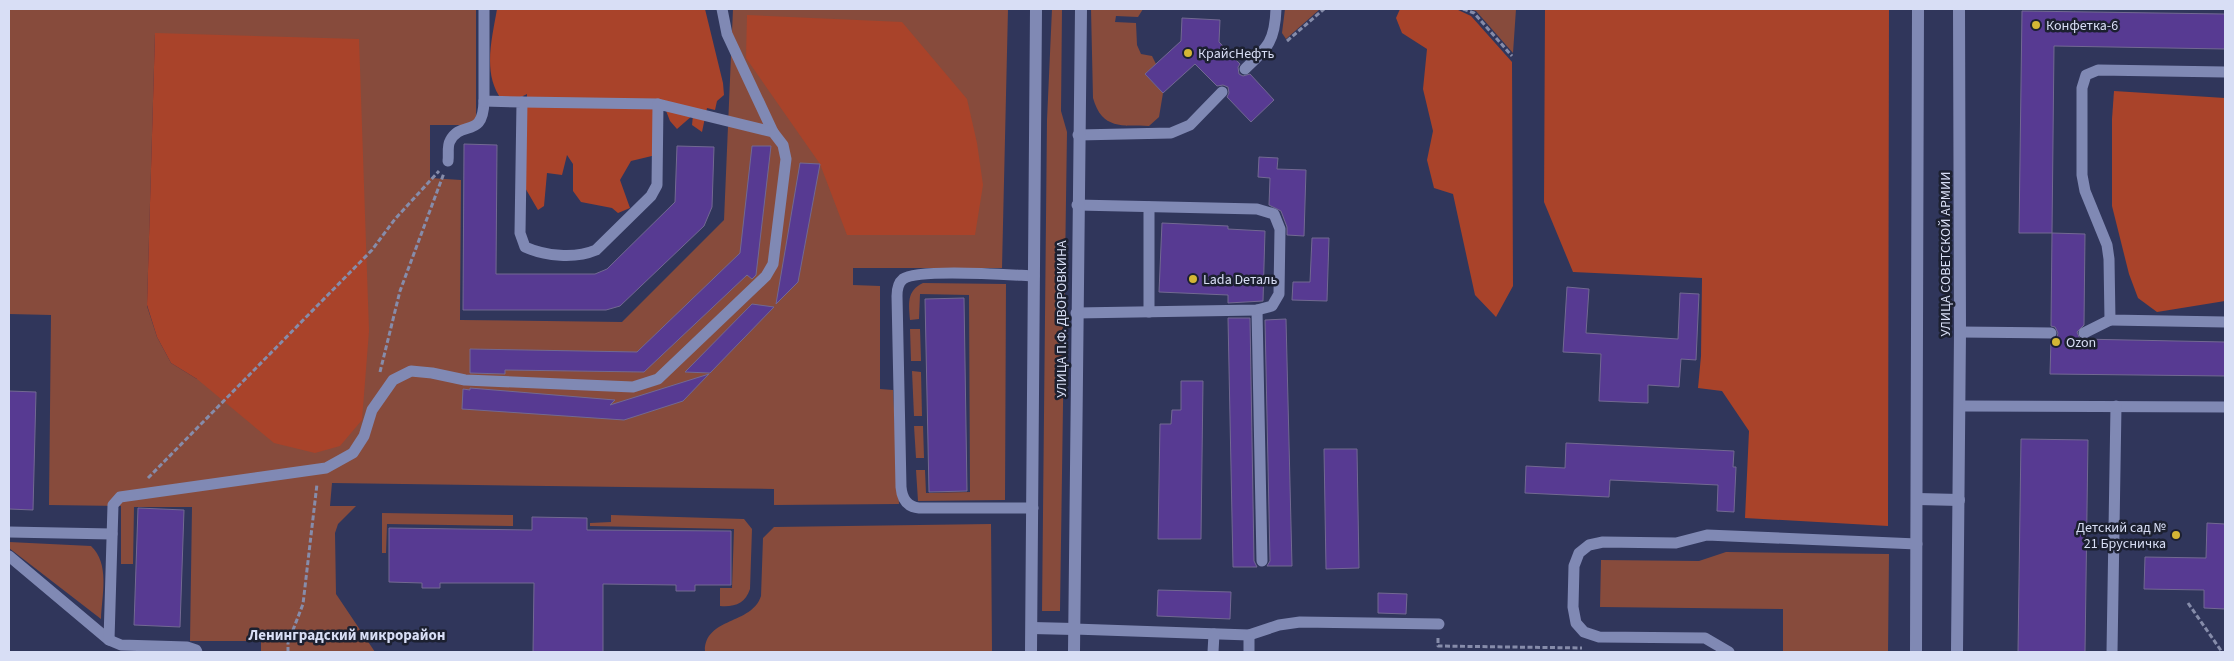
<svg xmlns="http://www.w3.org/2000/svg" width="2234" height="661" viewBox="0 0 2234 661" font-family="'Source Sans 3',sans-serif">
  <rect width="100%" height="100%" fill="#30365b"/>
  <g fill="#874b3c" fill-rule="evenodd">
    <path d="M9 9H476V125H430V178L461 180 460 320 622 322 724 220 733 9H1008L1002 268H853V285L880 286V389L893 390 899 504 774 505V489L332 483 330 506H356L338 524 335 533 336 594 375 652H261V641H190L192 507H134L133 564H121V506L49 505 51 315 9 314ZM155 34 359 40 197 379 171 363 157 337 147 306Z"/>
    <polygon points="1052,9 1062,9 1061,111 1067,132 1060,611 1042,611 1047,120"/>
    <path d="M1091 9H1143L1138 17 1116 16 1115 22 1136 23 1137 45 1141 54 1152 56 1156 64 1145 74 1163 93 1159 117 1149 126C1122 125 1102 130 1093 98Z"/>
    <polygon points="1285,9 1320,9 1286,39 1282,33"/>
    <polygon points="1469,9 1516,9 1513,53 1476,11"/>
    <path d="M923 283 1006 284 1005 500 918 501 916 470H925L926 493 970 492 969 295 920 294 919 319 910 320C909 304 906 291 923 283Z"/>
    <polygon points="910,329 920,329 921,361 911,361"/>
    <polygon points="912,371 921,372 922,416 914,416"/>
    <polygon points="914,426 923,426 924,458 916,458"/>
    <polygon points="382,513 513,515 513,526 387,524 386,553 382,553"/>
    <path d="M611 515 744 519 752 529 750 589C745 604 735 607 720 606V588H732L734 529 590 526V523L611 522Z"/>
    <path d="M991 524 992 652H705C704 617 752 625 761 596L763 538 774 527Z"/>
    <path d="M9 542 91 546C110 564 102 594 101 619L9 548Z"/>
    <polygon points="1726,552 1889,554 1888,652 1783,652 1783,609 1600,607 1601,560 1699,561"/>
  </g>
  <g fill="#a9432a">
    <path d="M497 9H705L723 83 724 95 717 101 715 110 707 108 702 132 692 125 693 115 677 129 670 121 663 103 656 155 631 161 620 180 630 208 618 213 612 208 581 202 573 191V164L567 155 562 175 547 173 544 206 538 210 524 186 527 94 517 99 502 100C482 74 492 39 497 9Z"/>
    <polygon points="1400,9 1456,9 1471,16 1512,62 1513,286 1496,317 1475,295 1453,194 1434,188 1427,160 1433,131 1423,89 1427,49 1402,33 1396,18"/>
    <polygon points="1545,9 1889,9 1888,526 1745,518 1749,431 1722,391 1698,388 1701,356 1702,278 1573,272 1544,202"/>
    <polygon points="747,15 902,22 967,99 977,143 983,185 975,235 847,235 820,164 746,58"/>
    <polygon points="155,33 359,39 369,331 362,420 340,446 315,453 274,443 197,379 171,363 157,337 147,305"/>
    <polygon points="2114,91 2225,98 2225,301 2157,312 2138,298 2129,274 2112,206 2112,119"/>
  </g>
  <g fill="#573a92" stroke="#726992">
    <polygon points="2022,11 2225,14 2225,49 2054,46 2052,233 2019,233"/>
    <polygon points="1182,18 1220,20 1219,42 1240,64 1238,67 1239,74 1243,76 1250,74 1274,100 1251,122 1227,97 1229,93 1228,87 1223,85 1217,86 1195,64 1163,93 1145,74 1181,41"/>
    <polygon points="464,144 497,145 496,274 595,274 607,269 675,202 677,146 714,147 712,207 704,226 620,306 606,310 463,310"/>
    <polygon points="752,146 771,146 756,275 752,279 747,275 644,372 505,370 505,374 470,373 470,349 637,352 740,253"/>
    <polygon points="1259,157 1278,158 1277,169 1306,170 1304,236 1287,235 1287,227 1281,211 1269,205 1270,178 1258,177"/>
    <polygon points="800,163 820,164 798,282 776,304"/>
    <polygon points="1162,223 1228,226 1228,229 1265,231 1263,301 1228,303 1228,295 1159,292"/>
    <polygon points="2052,233 2085,234 2084,325 2077,332 2080,339 2225,342 2225,376 2050,374 2051,340 2057,337 2058,333 2055,327 2051,326"/>
    <polygon points="1312,238 1329,238 1327,301 1292,300 1293,282 1310,282"/>
    <polygon points="1567,287 1589,289 1586,333 1678,339 1680,293 1699,294 1696,360 1681,359 1679,387 1648,385 1648,403 1599,401 1601,354 1563,352"/>
    <polygon points="964,298 967,491 929,492 925,299"/>
    <polygon points="752,304 774,307 710,373 685,372"/>
    <polygon points="1228,318 1250,318 1254,561 1257,567 1233,567"/>
    <polygon points="1286,319 1292,566 1267,566 1270,561 1265,320"/>
    <polygon points="709,374 683,401 624,420 462,409 463,389 470,390 470,388 615,400 610,405"/>
    <polygon points="1181,381 1203,381 1201,539 1158,539 1160,424 1171,424 1172,410 1181,410"/>
    <polygon points="9,391 36,392 33,510 9,509"/>
    <polygon points="2021,439 2088,440 2085,652 2018,652"/>
    <polygon points="1566,443 1734,451 1733,467 1736,467 1734,512 1717,511 1718,485 1610,480 1609,497 1525,493 1526,466 1565,468"/>
    <polygon points="1324,449 1357,449 1359,568 1326,569"/>
    <polygon points="138,508 184,510 180,627 134,625"/>
    <polygon points="532,517 587,518 587,530 731,531 731,585 695,585 695,591 676,591 676,585 603,584 603,652 533,652 534,583 440,583 440,588 422,588 422,583 389,582 389,528 532,530"/>
    <polygon points="2207,523 2225,524 2225,609 2204,608 2204,590 2144,589 2145,557 2206,558"/>
    <polygon points="1158,590 1231,592 1230,619 1157,616"/>
    <polygon points="1378,593 1407,594 1406,614 1378,613"/>
  </g>
  <g fill="none" stroke-linecap="round" stroke-linejoin="round">
    <g stroke="#868caa" stroke-width="3" stroke-dasharray="5 2.5" stroke-linecap="butt">
      <polyline points="1463,9 1474,13 1512,56"/>
      <polyline points="1287,41 1324,9"/>
      <polyline points="380,372 400,291 444,173"/>
      <polyline points="148,478 372,250 395,219 439,171"/>
      <polyline points="2188,603 2222,652"/>
      <polyline points="1438,638 1438,646 1582,648"/>
      <polyline points="288,652 288,643 303,604 317,484"/>
    </g>
    <g stroke="#8089b4" stroke-width="11">
      <polyline points="722,9 727,34 773,132"/>
      <path d="M1245 69C1268 47 1275 41 1276 9"/>
      <polyline points="2225,72 2098,70 2086,75 2082,88 2082,175 2085,191 2107,245 2109,259 2110,320 2225,322"/>
      <polyline points="522,102 658,104"/>
      <polyline points="1078,135 1171,133 1190,125 1222,92"/>
      <path d="M448 161C449 155 447 146 450 141 461 119 483 140 484 101"/>
      <polyline points="1257,310 1262,561"/>
      <polyline points="1149,312 1149,207"/>
      <polyline points="1076,313 1257,310 1272,306 1279,294 1280,229 1274,214 1257,209 1077,205"/>
      <polyline points="1960,332 2051,333"/>
      <polyline points="2084,333 2110,320"/>
      <polyline points="1960,406 2225,407"/>
      <path d="M1033 508H919C907 507 902 499 901 487L897 296C897 290 898 283 903 279 918 268 1011 275 1034 276"/>
      <polyline points="9,532 112,534"/>
      <polyline points="9,556 109,640 121,645 187,647 196,650 197,652"/>
      <polyline points="1074,629 1249,635 1279,625 1300,622 1439,624"/>
      <polyline points="1249,635 1249,652"/>
      <path d="M109 640 113 505 120 497 326 468 353 453 364 436 372 410 393 380 411 371 432 373 465 380 633 387 658 379 766 276 773 264 786 159 783 145 773 132 658 104 657 185 651 196 596 250C575 259 545 256 525 247L520 233 522 102 484 101V9"/>
      <polyline points="1213,652 1214,634"/>
      <polyline points="1729,652 1705,638 1599,637 1584,632 1576,623 1573,607 1574,566 1579,553 1589,545 1603,542 1676,543 1707,535 1917,544"/>
      <polyline points="2112,652 2116,406"/>
    </g>
    <g stroke="#8089b4" stroke-width="12">
      <polyline points="1918,499 1959,500"/>
      <polyline points="1032,628 1074,629"/>
      <polyline points="1031,652 1036,9"/>
      <polyline points="1074,652 1081,9"/>
      <polyline points="1916,652 1918,9"/>
      <polyline points="1957,652 1960,332 1959,9"/>
    </g>
  </g>
  <g fill="#d4b635" stroke="#1c2030" stroke-width="2">
    <circle cx="2036" cy="25" r="5"/>
    <circle cx="1188" cy="53" r="5"/>
    <circle cx="1193" cy="279" r="5"/>
    <circle cx="2056" cy="342" r="5"/>
    <circle cx="2176" cy="535" r="5"/>
  </g>
  <g text-anchor="middle" stroke-width="5" stroke-linejoin="round" paint-order="stroke">
    <g font-size="14" fill="#d8def5" stroke="#1c2030" text-anchor="start">
      <text x="2046" y="30">Конфетка-6</text>
      <text x="1198" y="58">КрайсНефть</text>
      <text x="1203" y="284">Lada Dеталь</text>
      <text x="2066" y="347">Ozon</text>
      <text x="2166" y="532" text-anchor="end">Детский сад №<tspan x="2166" dy="16">21 Брусничка</tspan></text>
    </g>
    <g font-size="14" fill="#d8def5" stroke="#1c2030">
      <text transform="translate(1945 254) rotate(-90)" y="5">УЛИЦА СОВЕТСКОЙ АРМИИ</text>
      <text transform="translate(1061 319) rotate(-90)" y="5">УЛИЦА П.Ф. ДВОРОВКИНА</text>
    </g>
    <g font-size="15" font-weight="bold" fill="#d8def5" stroke="#1c2030">
      <text x="347" y="640">Ленинградский микрорайон</text>
    </g>
  </g>
  <rect width="2234" height="661" fill="none" stroke="#d8def5" stroke-width="20"/>
</svg>
